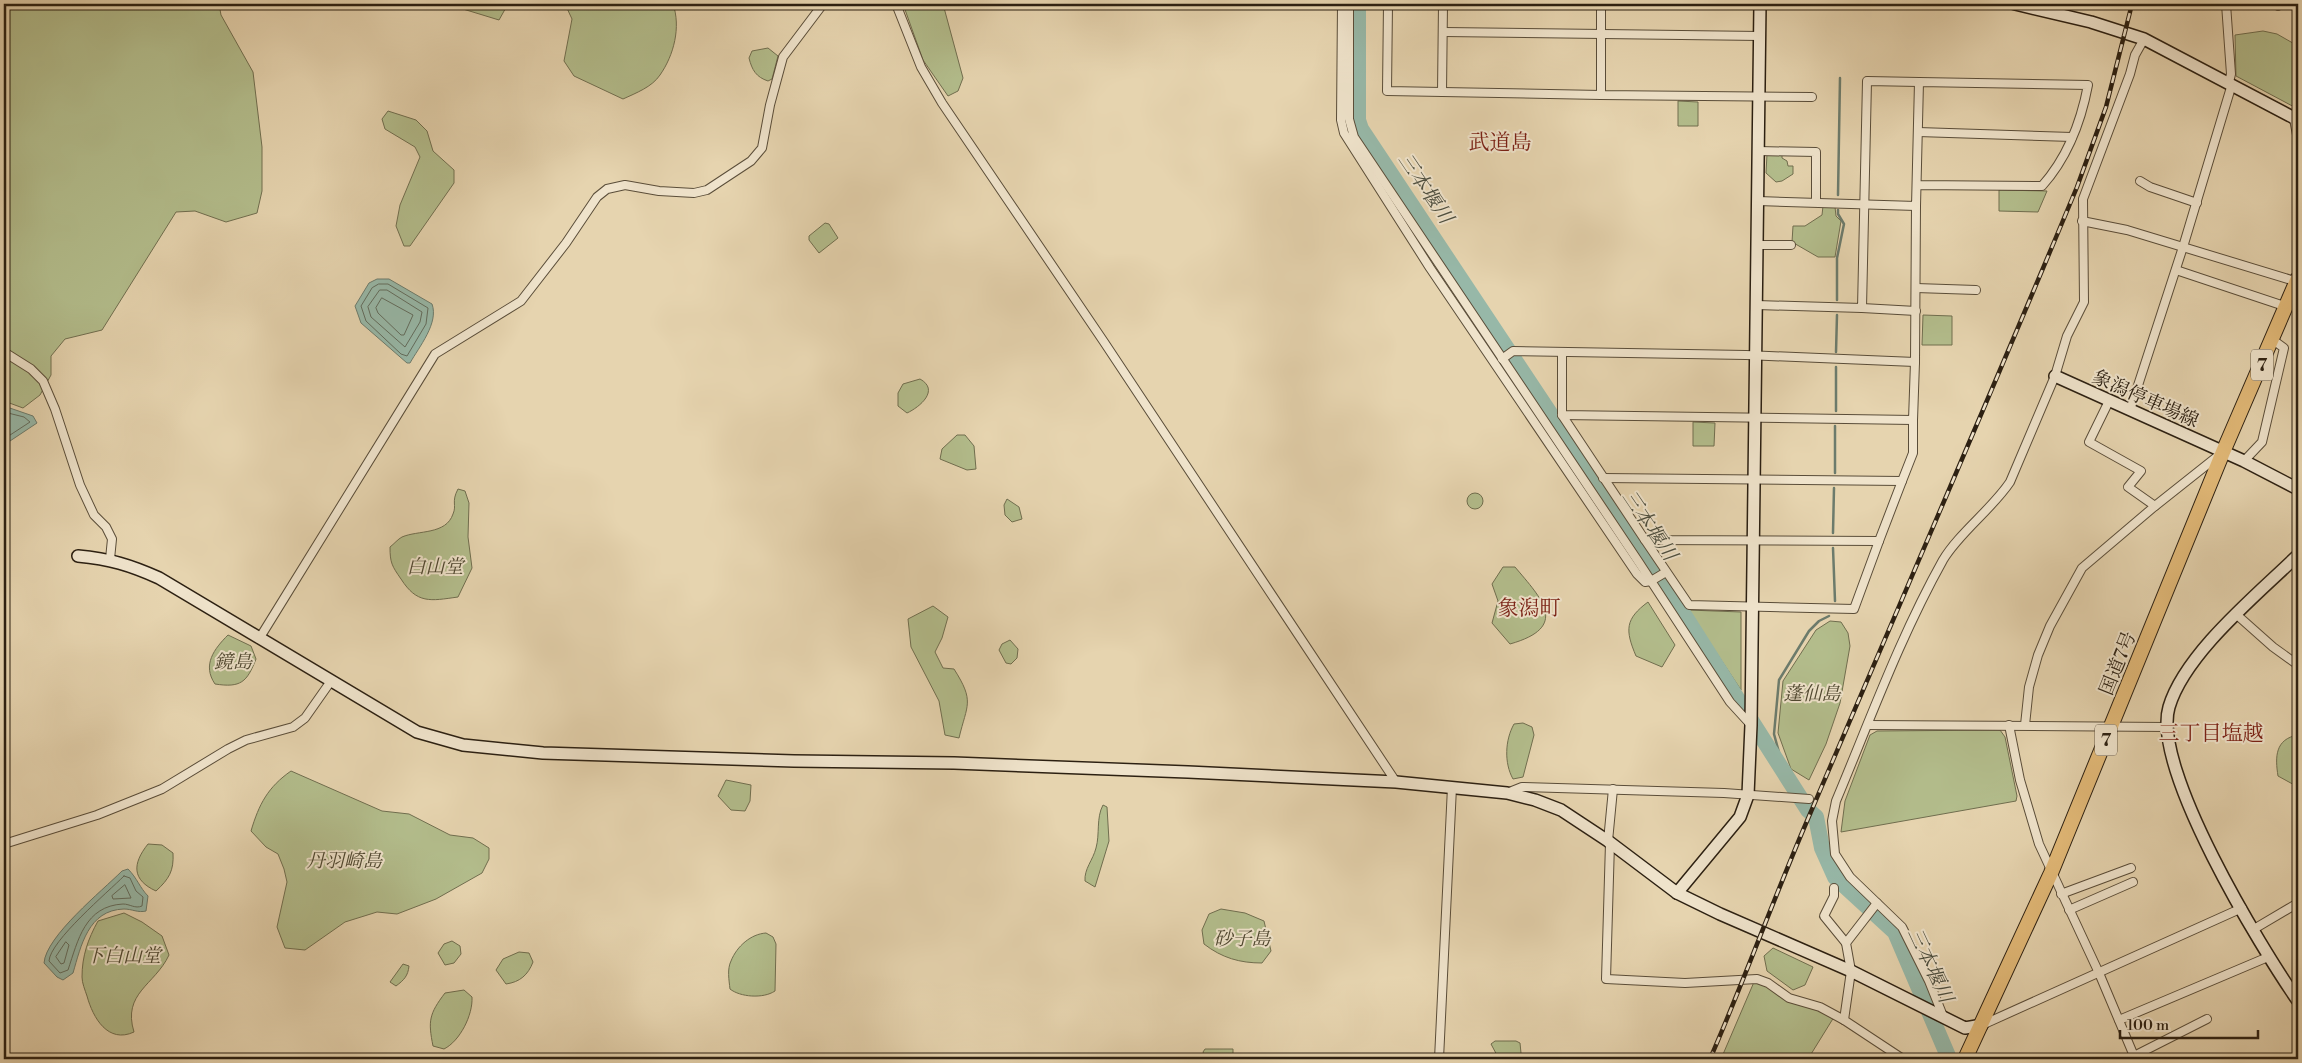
<svg xmlns="http://www.w3.org/2000/svg" width="2302" height="1063" viewBox="0 0 2302 1063" font-family="'Libre Bodoni','Noto Serif JP',serif">
  <rect width="100%" height="100%" fill="#e6d4af"/>
  <filter id="stains"><feTurbulence type="fractalNoise" baseFrequency=".004" numOctaves="4"/><feColorMatrix values="0 0 0 0 .2 0 0 0 0 .09 0 0 0 0 .02 0 0 0 .5 -.17"/></filter>
  <radialGradient id="worn" r=".72"><stop offset=".6" stop-color="#630" stop-opacity="0"/><stop offset="1" stop-color="#630" stop-opacity=".3"/></radialGradient>
  <g fill="#b3bd8c" stroke="#706e4f">
    <polygon points="4,4 219,4 221,15 253,72 262,147 262,191 257,213 226,222 195,211 176,212 102,330 65,339 51,356 51,375 40,395 23,408 4,401"/>
    <polygon points="456,4 508,4 499,20 463,9"/>
    <path d="M565 4H673C681 27 674 55 660 75 652 87 636 93 623 99L574 76 564 61 572 19Z"/>
    <polygon points="903,4 943,4 963,78 958,91 948,96 923,60"/>
    <polygon points="2263,31 2277,34 2298,46 2298,109 2236,76 2235,35"/>
    <path d="M768 48 778 56 772 79 768 81C756 77 752 70 749 58L752 51Z"/>
    <polygon points="1678,101 1698,102 1698,126 1678,126"/>
    <polygon points="388,111 416,120 427,131 433,151 454,170 454,183 410,246 404,246 396,226 400,205 420,157 415,147 385,129 382,119"/>
    <polygon points="1767,154 1782,155 1782,158 1787,161 1788,166 1793,166 1793,174 1782,181 1776,182 1766,173"/>
    <polygon points="1999,190 2047,191 2038,212 1999,211"/>
    <polygon points="1823,206 1835,207 1836,216 1841,221 1835,257 1818,257 1792,242 1793,226 1805,226 1822,215"/>
    <polygon points="825,223 829,224 838,238 819,253 809,240 809,236"/>
    <polygon points="1923,315 1952,316 1952,345 1922,345"/>
    <path d="M920 379C940 390 920 407 907 413L898 406V393L903 384Z"/>
    <polygon points="1693,422 1715,423 1714,446 1693,446"/>
    <polygon points="957,435 965,435 974,446 976,469 967,470 940,459 942,449"/>
    <path d="M458 489 465 491 469 503 468 537 472 568 458 597C430 601 417 604 401 579 392 566 390 563 390 547 394 544 398 539 402 537 418 530 446 535 453 514 457 505 451 502 458 489Z"/>
    <circle cx="1475" cy="501" r="8"/>
    <polygon points="1007,499 1019,507 1022,519 1012,522 1005,515 1004,505"/>
    <path d="M1503 567H1515C1542 599 1570 627 1510 644L1492 623 1498 601 1492 584Z"/>
    <path d="M1648 602 1675 645 1662 667 1636 656C1625 630 1625 619 1648 602Z"/>
    <path d="M933 606 948 617 942 638 935 652 943 668 954 669C975 702 967 704 959 738L945 735 939 701 911 647 908 619Z"/>
    <polygon points="1688,610 1741,612 1741,690"/>
    <polygon points="1830,621 1841,622 1848,633 1850,646 1840,703 1826,744 1809,780 1791,769 1778,733 1783,681 1816,630"/>
    <path d="M228 635 251 646 256 659C247 682 241 688 215 684 202 665 214 649 228 635Z"/>
    <polygon points="1010,640 1018,649 1017,658 1011,664 1006,663 999,650 1002,644"/>
    <path d="M1523 723 1532 727 1534 735 1523 777 1513 779C1504 763 1505 740 1514 724Z"/>
    <polygon points="2000,730 2005,737 2017,796 2016,801 1841,832 1845,801 1870,735 1877,731"/>
    <path d="M2298 735V787L2278 776C2275 757 2275 739 2298 735Z"/>
    <path d="M291 771 382 811 409 814 450 835 473 838 489 848V859L482 873 436 899 397 914 377 912 345 922 305 950 285 948 277 927 287 882 284 869 278 854 266 847 251 831C259 804 268 787 291 771Z"/>
    <polygon points="726,780 751,785 750,801 745,811 731,810 718,796"/>
    <path d="M1103 805 1107 807 1109 841 1095 887 1085 881C1084 869 1093 860 1096 848 1100 834 1096 818 1103 805Z"/>
    <path d="M148 844 162 845 173 853C174 871 169 879 156 891 132 880 132 864 148 844Z"/>
    <path d="M1221 909 1245 913 1264 921 1271 951 1262 963C1240 963 1222 958 1204 944L1202 930 1209 914Z"/>
    <path d="M124 913 142 922 162 936 169 955C155 985 122 993 134 1032 108 1044 93 1018 87 996 85 990 82 983 82 977 82 956 88 939 98 921Z"/>
    <path d="M766 933 773 937 776 944 775 991C763 999 740 997 730 989 729 980 727 969 731 961 737 946 751 934 766 933Z"/>
    <polygon points="452,941 460,946 461,954 454,963 445,965 438,953 444,944"/>
    <polygon points="1773,948 1813,967 1805,985 1793,990 1767,971 1764,956"/>
    <path d="M519 952 529 953 533 962C528 975 520 982 506 984L496 970 503 959Z"/>
    <path d="M403 964 409 966C408 976 404 980 396 986L390 982Z"/>
    <polygon points="1754,982 1768,986 1834,1017 1808,1059 1721,1059"/>
    <path d="M464 990 472 997C473 1015 460 1041 444 1049L433 1046C428 1021 429 1014 445 993Z"/>
    <polygon points="1495,1041 1516,1041 1520,1043 1521,1053 1518,1059 1499,1059 1491,1044"/>
    <polygon points="1205,1049 1233,1049 1233,1059 1206,1059 1203,1052"/>
  </g>
  <g fill="#97b8a8" stroke="#6c7b6c">
    <path d="M377 279H389L432 304C439 323 419 347 410 363H407L361 323 355 306 369 283Z"/>
    <polygon points="4,406 33,416 37,423 4,445"/>
    <path d="M128 869C137 878 140 888 148 896L146 911C138 913 132 909 124 909 88 910 81 946 73 973L63 980 57 977 44 963C46 936 102 891 122 871Z"/>
  </g>
  <g fill="none" stroke-linecap="round" stroke-linejoin="round">
    <g stroke="#626c5d" stroke-width="1">
      <polygon points="379,284 388,284 428,308 426,324 407,356 401,354 366,321 361,306 372,288"/>
      <polygon points="380,290 387,290 422,312 420,322 405,347 371,317 368,307"/>
      <polygon points="382,298 413,315 404,335 401,335 378,313 376,308"/>
      <polyline points="4,412 24,417 30,422 4,439"/>
      <path d="M124 876 130 878 136 891 143 897 142 906C135 909 130 904 123 904 85 906 78 940 68 970L60 973 49 961C50 941 108 892 124 876Z"/>
      <polygon points="125,885 131,898 113,899 112,896"/>
      <polygon points="66,942 69,945 64,963 61,964 56,957"/>
    </g>
    <g stroke="#6c7b6c" stroke-width="2.5">
      <polyline points="1838,195 1840,78"/>
      <polyline points="1837,300 1837,258 1844,224 1838,214 1838,210"/>
      <polyline points="1836,352 1837,315"/>
      <polyline points="1836,411 1836,367"/>
      <polyline points="1835,473 1835,426"/>
      <polyline points="1833,533 1834,488"/>
      <polyline points="1833,548 1835,601"/>
      <polyline points="1784,771 1774,734 1779,680 1809,631 1819,621 1829,616"/>
    </g>
    <polyline stroke="#97b8a8" stroke-width="16" points="1358,4 1358,120 1361,129 1686,618 1808,810 1816,817 1822,848 1835,877 1895,932 1948,1056"/>
    <g stroke="#5a4d39" stroke-width="10">
      <g id="street">
        <polyline points="896,4 921,67 942,103 1104,342 1396,782"/>
        <polyline points="1342,4 1341,120 1344,133 1430,268 1637,574 1645,582 1651,581 1666,572"/>
        <polyline points="1349,4 1349,119 1354,137 1638,561 1730,702 1751,725"/>
        <polyline points="1388,4 1387,91 1601,95"/>
        <polyline points="1601,4 1601,95 1812,97"/>
        <polyline points="2226,4 2231,74 2229,82"/>
        <polyline points="2278,6 2280,4"/>
        <polyline points="1444,32 1760,36"/>
        <polyline points="1442,92 1443,4"/>
        <polyline points="2294,119 2298,140"/>
        <polyline points="1918,132 2072,137"/>
        <polyline points="1758,151 1816,152 1816,202"/>
        <polyline points="2140,181 2150,187 2197,203"/>
        <path d="M1758 201 1916 206C1917 165 1918 123 1919 82L2088 85C2081 122 2067 158 2042 186L1917 185"/>
        <polyline points="2082,221 2127,230 2298,282"/>
        <polyline points="1757,245 1791,245"/>
        <polyline points="2176,270 2287,307"/>
        <polyline points="1916,288 1976,290"/>
        <polyline points="1757,305 1862,308 1867,81 1919,82"/>
        <polyline points="1862,308 1916,311"/>
        <polyline points="4,352 31,369 43,381 55,409 80,485 94,515 106,527 112,539 110,559"/>
        <polyline points="1562,353 1562,415 1913,420 1915,362"/>
        <polyline points="1502,359 1513,351 1746,355 1915,362 1916,206"/>
        <polyline points="2109,401 2089,442 2141,471 2128,487 2155,506"/>
        <polyline points="2130,410 2183,247 2232,84"/>
        <polyline points="1562,415 1645,540 1879,541 1902,481"/>
        <polyline points="2244,461 2262,442 2284,348 2273,340"/>
        <polyline points="1603,478 1902,481 1913,453 1913,420"/>
        <polyline points="1645,540 1689,605 1854,609 1879,541"/>
        <polyline points="2237,615 2273,647 2298,665"/>
        <polyline points="259,639 435,354 521,301 566,243 597,197 607,189 625,185 659,191 694,193 707,190 751,161 762,148 770,105 783,57 823,4"/>
        <polyline points="1868,725 2167,727"/>
        <polyline points="2009,725 2020,780 2039,844 2099,973 2134,1056 2139,1059"/>
        <polyline points="2025,725 2029,687 2038,655 2050,626 2082,568 2155,506 2218,456"/>
        <polyline points="1507,793 1522,787 1724,793 1809,799"/>
        <polyline points="1608,841 1613,789"/>
        <polyline points="1610,843 1606,979 1685,983 1757,979 1768,983 1789,998 1820,1007 1844,1020"/>
        <polyline points="4,844 97,815 162,789 228,749 246,740 293,727 305,718 331,681"/>
        <polyline points="1834,888 1834,896 1824,916 1846,943"/>
        <polyline points="2061,894 2131,868"/>
        <polyline points="1877,903 1846,943 1851,971 1844,1020 1903,1059"/>
        <polyline points="2069,910 2133,882"/>
        <polyline points="2254,929 2298,903"/>
        <path d="M1943 1016 1929 981 1902 927 1850 877 1835 854 1832 821 1836 801C1870 720 1900 637 1943 560 1959 533 1992 509 2010 482L2055 376 2067 336 2084 302 2083 199 2130 74 2135 55 2144 39"/>
        <polyline points="2119,1020 2268,957"/>
        <polyline points="1982,1025 2242,908"/>
        <polyline points="1439,1059 1452,787"/>
        <polyline points="2132,1059 2134,1056 2207,1019"/>
      </g>
    </g>
    <g stroke="#2c2012" stroke-width="14">
      <g id="secondary">
        <polyline points="2015,4 2091,22 2144,39 2298,120"/>
        <polyline points="2055,376 2244,461 2298,489"/>
        <path d="M2298 555C2258 594 2185 653 2169 707 2151 768 2261 948 2298 1001"/>
        <path d="M78 556C110 559 130 565 159 578L417 732 463 745 543 753 794 761 954 763 1188 772 1396 782 1507 793 1535 800 1561 810 1608 841 1677 893 1720 914 1851 971 1965 1028 1982 1025"/>
        <polyline points="1677,893 1740,817 1748,795 1751,725 1760,4"/>
      </g>
    </g>
    <g stroke="#2c2012" stroke-width="16">
      <polyline id="highway" points="1965,1059 2051,873 2223,452 2298,278"/>
    </g>
    <use href="#street" stroke="#efe3cb" stroke-width="8"/>
    <use href="#secondary" stroke="#efe3cb" stroke-width="11"/>
    <use href="#highway" stroke="#e3ba78" stroke-width="14"/>
    <g stroke="#2c2012" stroke-width="4.5">
      <path id="rail" d="M1710 1059C1744 981 1773 900 1807 821 1897 610 1989 399 2077 187L2106 107 2132 4"/>
    </g>
    <use href="#rail" stroke="#efe3cb" stroke-width="2.5" stroke-dasharray="8" stroke-linecap="butt"/>
  </g>
  <g text-anchor="middle" stroke-width="4" stroke-linejoin="round" paint-order="stroke">
    <g fill="#efe3cb" stroke="#665a4a" stroke-width="1">
      <rect x="2251" y="349.5" width="22" height="31" rx="4"/>
      <rect x="2095" y="724.5" width="22" height="31" rx="4"/>
    </g>
    <g font-size="18" font-weight="bold" fill="#2c2012">
      <text x="2262" y="371">7</text>
      <text x="2106" y="746">7</text>
    </g>
    <g font-size="19" fill="#2c2012" stroke="#efe3cb">
      <text transform="translate(2146 398) rotate(24)" y="7">象潟停車場線</text>
      <text transform="translate(2117 663) rotate(-68)" y="7">国道7号</text>
    </g>
    <g font-size="19" font-style="italic" fill="#4e4730" stroke="#efe3cb">
      <text x="435" y="573">白山堂</text>
      <text x="233" y="668">鏡島</text>
      <text x="1812" y="700">蓬仙島</text>
      <text x="344" y="867">丹羽崎島</text>
      <text x="1242" y="945">砂子島</text>
      <text x="123" y="962">下白山堂</text>
    </g>
    <g font-size="20" font-style="italic" fill="#4c4e3f" stroke="#efe3cb">
      <text transform="translate(1426 188) rotate(56)" y="7">三本堰川</text>
      <text transform="translate(1650 525) rotate(56)" y="7">三本堰川</text>
      <text transform="translate(1931 965) rotate(65)" y="7">三本堰川</text>
    </g>
    <g font-size="21" fill="#7a1f14" stroke="#efe3cb">
      <text x="1500" y="149">武道島</text>
      <text x="1529" y="615">象潟町</text>
      <text x="2211" y="740">三丁目塩越</text>
    </g>
  </g>
  <rect width="2302" height="1063" fill="none" stroke="#e6d4af" stroke-width="20"/>
  <rect x="5" y="5" width="2292" height="1053" fill="none" stroke="#2c2012" stroke-width="2.5"/>
  <rect x="10" y="10" width="2282" height="1043" fill="none" stroke="#2c2012"/>
  <path d="M2120 1030v8h138v-8" fill="none" stroke="#2c2012" stroke-width="2.5"/>
  <text x="2127" y="1030" font-size="15" fill="#2c2012" stroke="#efe3cb" stroke-width="4" paint-order="stroke">100 m</text>
  <rect width="100%" height="100%" filter="url(#stains)"/>
  <rect width="100%" height="100%" fill="url(#worn)"/>
</svg>
